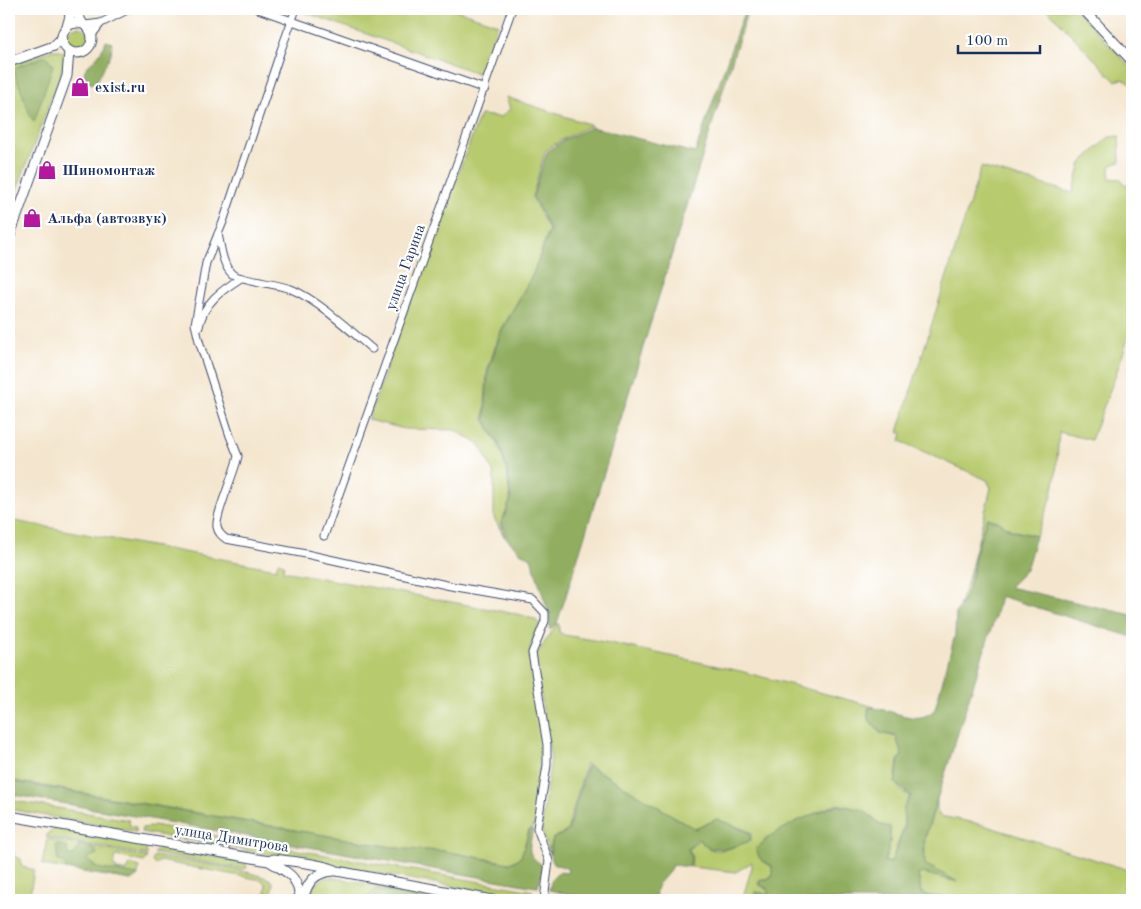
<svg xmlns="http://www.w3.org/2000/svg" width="1141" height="909" viewBox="0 0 1141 909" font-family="'Old Standard TT',serif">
  <rect width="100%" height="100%" fill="#fff"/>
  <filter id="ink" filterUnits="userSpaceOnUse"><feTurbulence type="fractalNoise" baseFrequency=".02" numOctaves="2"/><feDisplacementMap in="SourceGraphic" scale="10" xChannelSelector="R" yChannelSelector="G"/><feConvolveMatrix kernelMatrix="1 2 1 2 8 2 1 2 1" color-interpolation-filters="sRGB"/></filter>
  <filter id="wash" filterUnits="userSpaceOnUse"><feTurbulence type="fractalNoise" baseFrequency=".0096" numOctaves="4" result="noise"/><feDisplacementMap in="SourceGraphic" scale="20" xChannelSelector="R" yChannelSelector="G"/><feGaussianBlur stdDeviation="1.12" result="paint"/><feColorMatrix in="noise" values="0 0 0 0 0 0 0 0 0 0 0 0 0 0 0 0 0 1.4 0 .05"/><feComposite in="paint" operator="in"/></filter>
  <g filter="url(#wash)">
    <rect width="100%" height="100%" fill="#f4e6ce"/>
    <g fill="#b7ca6d" stroke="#697c66">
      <polygon points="305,9 453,9 498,24 480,74 304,12"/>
      <polygon points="1047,9 1076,9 1132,69 1132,85 1123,79 1115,81"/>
      <circle cx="78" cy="38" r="11"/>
      <polygon points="53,50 57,50 64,53 65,56 64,65 16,192 9,189 9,65"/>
      <polygon points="506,97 591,125 563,139 545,151 532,197 549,230 533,274 500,332 487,372 484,419 499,446 507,472 510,501 501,523 505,538 494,518 494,474 480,445 455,430 405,429 368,420 415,288 480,115 501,117 510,109"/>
      <path d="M1119 136 1120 162 1111 165 1109 178 1120 179 1126 185 1132 183V326L1115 377 1091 440 1059 432 1056 474 1051 499 1036 536 1012 530 998 521 987 518C983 529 979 541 976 553 971 570 972 592 959 606L967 584 991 488 987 480 900 441 902 433 898 432 981 167 1073 193 1081 163 1109 137Z"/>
      <path d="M9 520 276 569 278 562 284 564 283 571 522 615 536 620 539 624C537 633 531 641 530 650 529 680 540 714 544 745 547 772 540 802 533 828L529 830 521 857 510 863 443 851 404 849 9 780Z"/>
      <path d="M557 624H559V632L564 635 610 643 740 671 875 707 868 708V719L880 733 896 737 902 755 898 760 895 783 903 792 910 796 903 809 904 827 891 862H884C890 850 891 840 890 827L881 825 863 810 837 804 817 812 768 837 756 849 760 859 772 867V875L767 879H760L758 884 768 890 769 894 756 892 753 900H742L752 867V862L736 872 691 867 692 856 689 849 699 840C701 842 705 846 708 848 721 855 738 844 751 841V832L717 819 695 829 604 774 586 764 567 831 553 838 549 853 541 827 551 758 536 666 537 654Z"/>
      <polygon points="9,800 129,820 130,826 136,827 136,832 9,809"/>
      <polygon points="937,800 937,811 940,816 980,824 1132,871 1132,900 961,900 958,898 929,896 921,892 918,875 925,853 925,839"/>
      <polygon points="153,825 533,891 526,896 508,896 141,832 142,828 152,827"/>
      <polygon points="57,829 141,844 146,848 147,855 46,837 51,830"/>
      <polygon points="47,839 147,857 144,862 116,856 113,866 116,867 116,870 127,871 130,864 140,867 137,877 131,880 43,865 42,863"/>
      <polygon points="166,848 245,862 247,868 242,869 154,853 158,849"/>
      <polygon points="10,850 14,851 13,856 21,859 21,866 34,870 29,900 9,900 9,880 12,861 9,858"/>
      <path d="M154 856C173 859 266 872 273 882L271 900H264L266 885 262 880 160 861 155 865 152 862Z"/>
      <path d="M329 877 449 897 454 900H309C309 888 317 879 329 877Z"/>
    </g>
    <g fill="#91ae60" stroke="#566e5f">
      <polygon points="745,9 748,9 565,599 557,623 550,630 549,614 531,558 520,552 507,539 502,522 511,500 508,472 499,444 485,419 488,372 501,332 533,274 550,230 533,196 547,152 564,140 592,127 695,153"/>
      <path d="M106 41 112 43 111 54 95 84 89 83C79 71 87 67 95 59 100 54 103 48 106 41Z"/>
      <polygon points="46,56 53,65 34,122 30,115 13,68"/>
      <path d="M987 518 998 522 1012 531 1036 536 1026 570 1009 587 1132 615V637L1000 596 995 617 924 840 925 864 958 882 922 873 918 875 921 893 929 896 958 898 960 900H753L756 892 765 895 769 894 768 889 759 884 761 880 767 879 773 875 772 866 760 859 756 849 769 837 797 821 837 805 863 810 881 825 890 827C890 840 890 850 884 862L891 863 905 827 903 809 911 796 895 783 899 761 902 755 896 736 881 733 868 718 869 708C892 707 917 729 935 709L955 635 956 612 964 601 973 574 975 556Z"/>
      <path d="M587 766 603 774 695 829 717 819 750 833V841L726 849 709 848 698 839 688 849 691 856 690 867 672 865C667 880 651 883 657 900H598L549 890 552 879 559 872 567 873 568 869 553 863 550 855 553 839 568 831Z"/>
      <path d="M9 781 404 849 444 851 510 864 521 857 529 830 533 829C529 848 525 855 544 866L538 887 530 886 9 794Z"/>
      <path d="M56 844 67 847 68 855H73L79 848 77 844C85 846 94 846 97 854L86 859 97 868 138 875V876L131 880 66 869 64 863 58 861Z"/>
      <polygon points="376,889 406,893 413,898 431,900 346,900 367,897"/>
    </g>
  </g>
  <g filter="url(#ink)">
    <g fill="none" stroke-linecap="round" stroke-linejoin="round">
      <g stroke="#3c4a6f" stroke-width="9">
        <g id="minor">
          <polyline points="258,9 485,89"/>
          <path d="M296 9 281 50 223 222 206 263 195 324 199 341 230 436 238 456C235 472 215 515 217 527 218 533 222 536 226 539L306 554 451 586 533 600 545 613V621L532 653 547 745V765L537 828 549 861 544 900"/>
          <polyline points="85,25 101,23 129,9"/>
          <polyline points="92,35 101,23"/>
          <path d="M218 234C221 246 222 265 232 274 240 280 277 284 291 289 316 299 351 331 372 349"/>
          <path d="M199 327C203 303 222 290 241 278"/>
          <polyline points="324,536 512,9"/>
        </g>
      </g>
      <g stroke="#3c4a6f" stroke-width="11">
        <g id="major">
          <polyline points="74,9 83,24"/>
          <polyline points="1083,9 1132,61"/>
          <circle cx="77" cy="38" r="15"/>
          <polyline points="67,27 70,16 68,9"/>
          <polyline points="9,62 54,46 62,38"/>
          <polyline points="9,238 67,76 69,51"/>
          <path d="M9 816 269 861 274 859C288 861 327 864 337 871L492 900"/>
          <path d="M269 861C290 875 295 872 301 900"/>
          <path d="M303 900C307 882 315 872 334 871"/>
        </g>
      </g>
      <use href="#minor" stroke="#fff" stroke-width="7"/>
      <use href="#major" stroke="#fff" stroke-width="9"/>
    </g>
  </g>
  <defs>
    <g id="shop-bare" transform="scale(1.5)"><path d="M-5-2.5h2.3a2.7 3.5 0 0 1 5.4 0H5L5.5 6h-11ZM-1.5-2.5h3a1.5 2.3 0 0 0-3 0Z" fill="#b5179e" stroke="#fff" stroke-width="2.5" paint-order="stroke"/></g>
  </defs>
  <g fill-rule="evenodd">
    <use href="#shop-bare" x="80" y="87"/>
    <use href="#shop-bare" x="47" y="170"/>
    <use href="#shop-bare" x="32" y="218"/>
  </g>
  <g text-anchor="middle" stroke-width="4.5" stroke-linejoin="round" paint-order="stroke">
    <g font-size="15" font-weight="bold" fill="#1b2f5e" stroke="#fff" text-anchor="start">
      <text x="95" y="92">exist.ru</text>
      <text x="62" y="175">Шиномонтаж</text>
      <text x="47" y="223">Альфа (автозвук)</text>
    </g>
    <g font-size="15" fill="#1b2f5e" stroke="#fff">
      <text transform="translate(405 267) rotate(-70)" y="5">улица Гарина</text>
      <text transform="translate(232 838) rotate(9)" y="5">улица Димитрова</text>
    </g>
  </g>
  <rect width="1141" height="909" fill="none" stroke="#fff" stroke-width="30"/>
  <path d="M958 45v8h82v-8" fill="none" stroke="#1b2f5e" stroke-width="2.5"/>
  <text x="966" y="45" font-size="15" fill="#1b2f5e" stroke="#ffffff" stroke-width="4" paint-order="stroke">100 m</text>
</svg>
